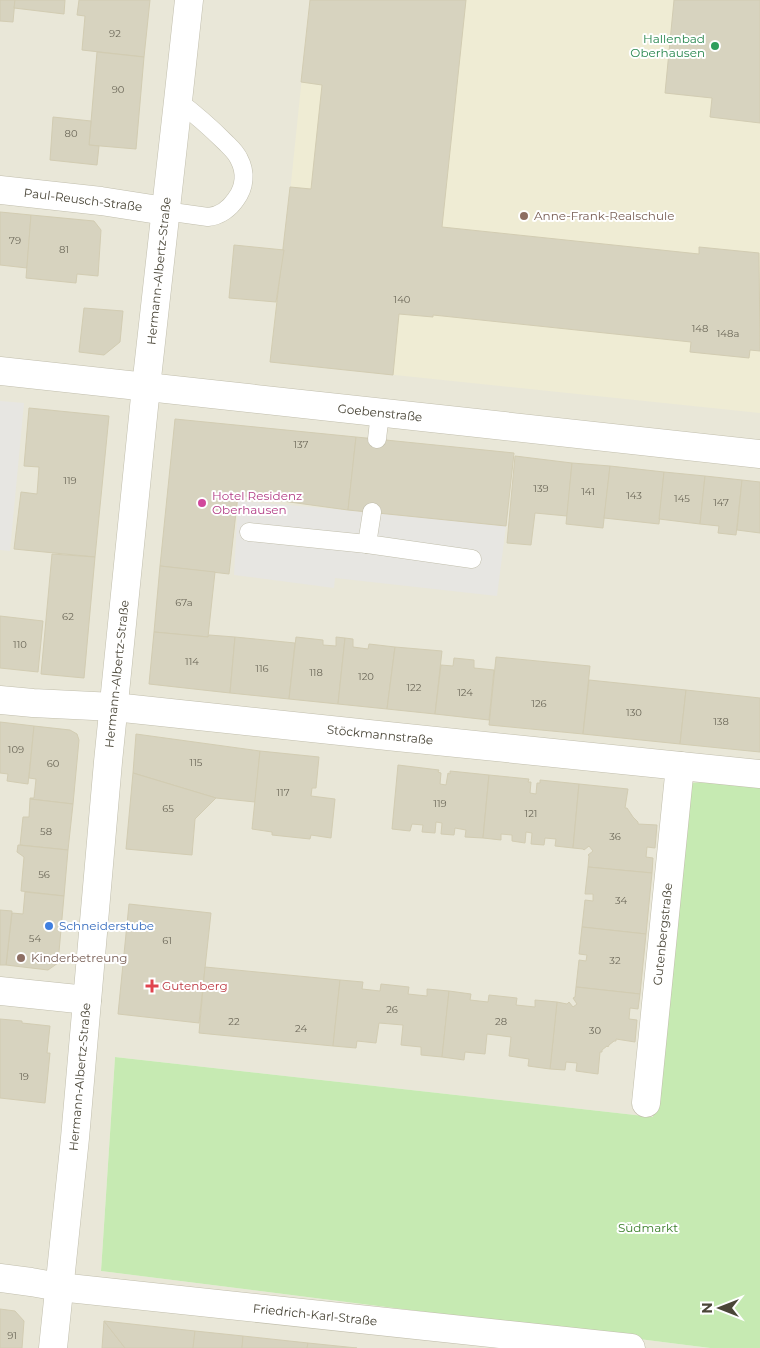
<svg xmlns="http://www.w3.org/2000/svg" width="760" height="1348" viewBox="0 0 760 1348" font-family="Montserrat,sans-serif">
  <rect width="100%" height="100%" fill="#f5f4ea"/>
  <polygon fill="#e9e7d8" points="0,0 760,0 760,781 681,784 653,1117 115,1057 101,1271 710,1348 0,1348"/>
  <polygon fill="#efecd4" points="310,0 674,0 665,93 712,98 710,117 760,123 760,413 270,362 276,302 229,298 234,245 284,250"/>
  <polygon fill="#c6eab2" points="760,781 760,1348 710,1348 101,1271 115,1057 653,1117 681,783"/>
  <g fill="#e7e6e2">
    <polygon points="0,401 24,403 10,551 0,550"/>
    <polygon points="238,501 372,512 506,526 497,596 335,578 334,588 234,575"/>
  </g>
  <g fill="#d7d3bf" stroke="#d2ccb2">
    <polygon points="0,0 15,0 13,22 0,21"/>
    <polygon points="15,0 65,0 64,14 14,8"/>
    <polygon points="79,0 150,0 144,57 82,50 85,16 77,15"/>
    <polygon points="310,0 466,0 442,227 699,254 699,247 759,253 760,351 750,350 749,358 690,352 691,342 433,315 433,317 399,314 393,375 270,362 290,187 311,189 322,85 301,82"/>
    <polygon points="674,0 760,0 760,123 710,117 712,98 665,93"/>
    <polygon points="97,52 144,57 136,149 89,145"/>
    <polygon points="53,117 91,121 89,145 99,146 97,165 50,160"/>
    <polygon points="0,212 31,215 27,268 0,265"/>
    <polygon points="31,215 94,221 101,230 98,276 77,274 76,283 26,278"/>
    <polygon points="234,245 284,250 276,302 229,298"/>
    <polygon points="84,308 123,311 120,342 104,355 79,352"/>
    <polygon points="29,408 109,416 95,557 14,549 21,492 37,494 39,467 24,466"/>
    <polygon points="175,419 356,437 348,510 238,495 229,574 160,566"/>
    <polygon points="356,437 514,453 506,526 348,510"/>
    <polygon points="515,456 572,463 567,516 535,513 531,545 507,543"/>
    <polygon points="572,463 610,466 603,528 566,524"/>
    <polygon points="610,466 664,472 659,524 604,518"/>
    <polygon points="664,472 705,476 700,524 659,519"/>
    <polygon points="705,476 742,480 736,535 718,533 719,526 700,524"/>
    <polygon points="742,480 760,482 760,533 737,530"/>
    <polygon points="52,554 95,557 84,678 41,674"/>
    <polygon points="160,566 215,572 208,637 154,632"/>
    <polygon points="0,616 43,621 38,672 0,668"/>
    <polygon points="154,632 208,637 209,635 235,637 230,693 149,684"/>
    <polygon points="235,637 295,643 289,699 230,693"/>
    <polygon points="296,637 323,640 323,645 336,646 336,637 345,638 338,704 289,699"/>
    <polygon points="345,638 353,639 353,647 368,649 369,644 395,647 387,709 338,704"/>
    <polygon points="395,647 442,651 435,714 387,709"/>
    <polygon points="496,657 590,666 583,734 489,725"/>
    <polygon points="454,658 474,660 474,668 494,670 489,720 435,714 441,665 453,666"/>
    <polygon points="589,680 686,690 680,744 583,734"/>
    <polygon points="686,690 760,698 760,752 680,744"/>
    <polygon points="0,722 34,726 28,784 7,781 8,774 0,773"/>
    <polygon points="34,726 70,730 77,734 79,740 73,804 30,799 30,798 34,798 36,779 29,778"/>
    <polygon points="136,734 260,751 255,802 216,798 133,773"/>
    <polygon points="260,751 319,757 316,788 312,788 311,796 335,799 331,838 311,835 310,839 272,835 272,832 252,829"/>
    <polygon points="398,765 439,770 438,772 441,773 440,784 446,785 448,773 450,774 450,771 489,775 483,838 465,837 466,830 455,828 454,835 441,834 442,823 436,822 435,833 422,832 423,825 412,824 410,831 392,829"/>
    <polygon points="133,773 216,798 195,819 192,855 126,849"/>
    <polygon points="489,775 529,779 528,782 531,782 530,793 536,794 537,783 540,783 540,780 579,784 573,848 555,846 556,839 545,838 544,845 531,844 532,833 526,832 525,843 512,841 512,835 501,834 501,840 483,838"/>
    <polygon points="579,784 628,789 625,808 627,808 633,817 638,822 638,824 657,825 655,848 647,847 646,857 653,858 652,873 588,867 589,856 588,855 593,851 589,846 584,850 583,849 573,848"/>
    <polygon points="30,799 73,804 68,850 20,845 23,817 29,817"/>
    <polygon points="18,845 68,850 64,896 21,891 24,857 17,852"/>
    <polygon points="588,867 652,873 646,934 582,927 585,900 593,901 593,894 585,894"/>
    <polygon points="25,892 64,896 58,963 48,970 6,965 12,913 23,914"/>
    <polygon points="129,904 211,913 199,1023 118,1014"/>
    <polygon points="0,910 12,911 6,965 0,965"/>
    <polygon points="582,927 646,934 640,994 576,987 579,960 586,961 587,955 579,954"/>
    <polygon points="205,967 340,980 333,1046 199,1033"/>
    <polygon points="340,980 363,982 362,989 380,991 381,984 409,987 408,994 427,996 427,989 449,991 442,1057 421,1055 421,1047 401,1045 403,1025 379,1023 376,1043 357,1041 356,1048 333,1046"/>
    <polygon points="576,987 640,994 638,1009 630,1008 629,1019 637,1020 635,1042 616,1039 616,1041 614,1041 609,1045 608,1047 607,1046 602,1050 602,1052 600,1052 598,1074 576,1071 577,1063 566,1062 565,1070 550,1069 557,1002 567,1004 569,1002 573,1007 577,1004 573,998 575,997"/>
    <polygon points="449,991 471,994 470,1000 488,1002 489,995 517,998 516,1005 535,1007 535,1000 557,1002 550,1069 528,1066 529,1059 509,1056 511,1037 487,1034 485,1054 465,1052 464,1060 442,1057"/>
    <polygon points="0,1019 22,1021 22,1023 50,1026 47,1053 50,1053 45,1103 0,1098"/>
    <polygon points="0,1309 15,1311 24,1321 22,1348 0,1348"/>
    <polygon points="104,1321 125,1348 102,1348"/>
    <polygon points="104,1321 195,1331 193,1348 125,1348"/>
    <polygon points="195,1331 243,1336 242,1348 193,1348"/>
    <polygon points="243,1336 308,1343 307,1348 242,1348"/>
    <polygon points="308,1343 357,1348 307,1348"/>
  </g>
  <g fill="none" stroke-linecap="round" stroke-linejoin="round">
    <g stroke="#c1beac" stroke-width="19">
      <g id="service">
        <path d="M165 211 208 217C220 216 230 208 236 199 245 187 246 172 239 159 236 152 230 147 225 142 210 127 195 114 178 101"/>
        <polyline points="377,439 380,413"/>
        <polyline points="372,512 367,544 472,559"/>
        <polyline points="249,532 367,544"/>
      </g>
    </g>
    <g stroke="#c1beac" stroke-width="29">
      <g id="minor">
        <polyline points="0,190 101,201 165,211"/>
        <polyline points="0,371 760,454"/>
        <polyline points="0,700 33,703 114,707 397,737 760,774"/>
        <polyline points="0,991 87,1000"/>
        <polyline points="646,1103 680,766"/>
        <polyline points="0,1278 31,1282 59,1287 631,1348"/>
        <polyline points="53,1348 75,1138 108,762 146,387 178,101 189,0"/>
      </g>
    </g>
    <use href="#service" stroke="#fff" stroke-width="18"/>
    <use href="#minor" stroke="#fff" stroke-width="28"/>
  </g>
  <circle fill="#2e9e5b" stroke="#fff" stroke-width="2" cx="715" cy="46" r="5"/>
  <g fill="#8d6e63" stroke="#fff" stroke-width="2">
    <circle cx="524" cy="216" r="5"/>
    <circle cx="21" cy="958" r="5"/>
  </g>
  <circle fill="#d1479c" stroke="#fff" stroke-width="2" cx="202" cy="503" r="5"/>
  <circle fill="#3f7fe0" stroke="#fff" stroke-width="2" cx="49" cy="926" r="5"/>
  <path fill="#e0444e" stroke="#fff" stroke-width="2" d="M149.5 978.5h5v5h5v5h-5v5h-5v-5h-5v-5h5z"/>
  <g text-anchor="middle" stroke-width="4" stroke-linejoin="round" paint-order="stroke">
    <g font-size="10" fill="#6d695a">
      <text x="115" y="37">92</text>
      <text x="118" y="93">90</text>
      <text x="71" y="137">80</text>
      <text x="15" y="244">79</text>
      <text x="64" y="253">81</text>
      <text x="402" y="303">140</text>
      <text x="700" y="332">148</text>
      <text x="728" y="337">148a</text>
      <text x="301" y="448">137</text>
      <text x="70" y="484">119</text>
      <text x="541" y="492">139</text>
      <text x="588" y="495">141</text>
      <text x="634" y="499">143</text>
      <text x="682" y="502">145</text>
      <text x="721" y="506">147</text>
      <text x="184" y="606">67a</text>
      <text x="68" y="620">62</text>
      <text x="20" y="648">110</text>
      <text x="192" y="665">114</text>
      <text x="262" y="672">116</text>
      <text x="316" y="676">118</text>
      <text x="366" y="680">120</text>
      <text x="414" y="691">122</text>
      <text x="465" y="696">124</text>
      <text x="539" y="707">126</text>
      <text x="634" y="716">130</text>
      <text x="721" y="725">138</text>
      <text x="16" y="753">109</text>
      <text x="196" y="766">115</text>
      <text x="53" y="767">60</text>
      <text x="283" y="796">117</text>
      <text x="440" y="807">119</text>
      <text x="168" y="812">65</text>
      <text x="531" y="817">121</text>
      <text x="46" y="835">58</text>
      <text x="615" y="840">36</text>
      <text x="44" y="878">56</text>
      <text x="621" y="904">34</text>
      <text x="35" y="942">54</text>
      <text x="167" y="944">61</text>
      <text x="615" y="964">32</text>
      <text x="392" y="1013">26</text>
      <text x="234" y="1025">22</text>
      <text x="501" y="1025">28</text>
      <text x="301" y="1032">24</text>
      <text x="595" y="1034">30</text>
      <text x="24" y="1080">19</text>
      <text x="12" y="1339">91</text>
    </g>
    <g font-size="12" fill="#27864d" stroke="#fff" text-anchor="end">
      <text x="705" y="43">Hallenbad<tspan x="705" dy="14">Oberhausen</tspan></text>
    </g>
    <g font-size="12" fill="#4a4638" stroke="#fff">
      <text transform="translate(83 200) rotate(7)" y="4">Paul-Reusch-Straße</text>
      <text transform="translate(159 271) rotate(-84)" y="4">Hermann-Albertz-Straße</text>
      <text transform="translate(380 413) rotate(6)" y="4">Goebenstraße</text>
      <text transform="translate(117 674) rotate(-84)" y="4">Hermann-Albertz-Straße</text>
      <text transform="translate(380 735) rotate(6)" y="4">Stöckmannstraße</text>
      <text transform="translate(663 934) rotate(-84)" y="4">Gutenbergstraße</text>
      <text transform="translate(80 1077) rotate(-85)" y="4">Hermann-Albertz-Straße</text>
      <text transform="translate(315 1315) rotate(6)" y="4">Friedrich-Karl-Straße</text>
    </g>
    <g font-size="12" fill="#785e54" stroke="#fff" text-anchor="start">
      <text x="534" y="220">Anne-Frank-Realschule</text>
      <text x="31" y="962">Kinderbetreung</text>
    </g>
    <g font-size="12" fill="#b23c85" stroke="#fff" text-anchor="start">
      <text x="212" y="500">Hotel Residenz<tspan x="212" dy="14">Oberhausen</tspan></text>
    </g>
    <g font-size="12" fill="#366cbe" stroke="#fff" text-anchor="start">
      <text x="59" y="930">Schneiderstube</text>
    </g>
    <g font-size="12" fill="#be3a42" stroke="#fff" text-anchor="start">
      <text x="162" y="990">Gutenberg</text>
    </g>
    <g font-size="12" fill="#387e28" stroke="#fff">
      <text x="648" y="1232">Südmarkt</text>
    </g>
  </g>
  <g transform="translate(720 1308) rotate(270)" stroke="#ffffff" stroke-width="4" paint-order="stroke">
  <path d="M0-4L9 19L0 12L-9 19Z" fill="#4a4638"/>
  <text y="-8" font-size="14" font-weight="bold" text-anchor="middle" fill="#4a4638">N</text>
  </g>
</svg>
